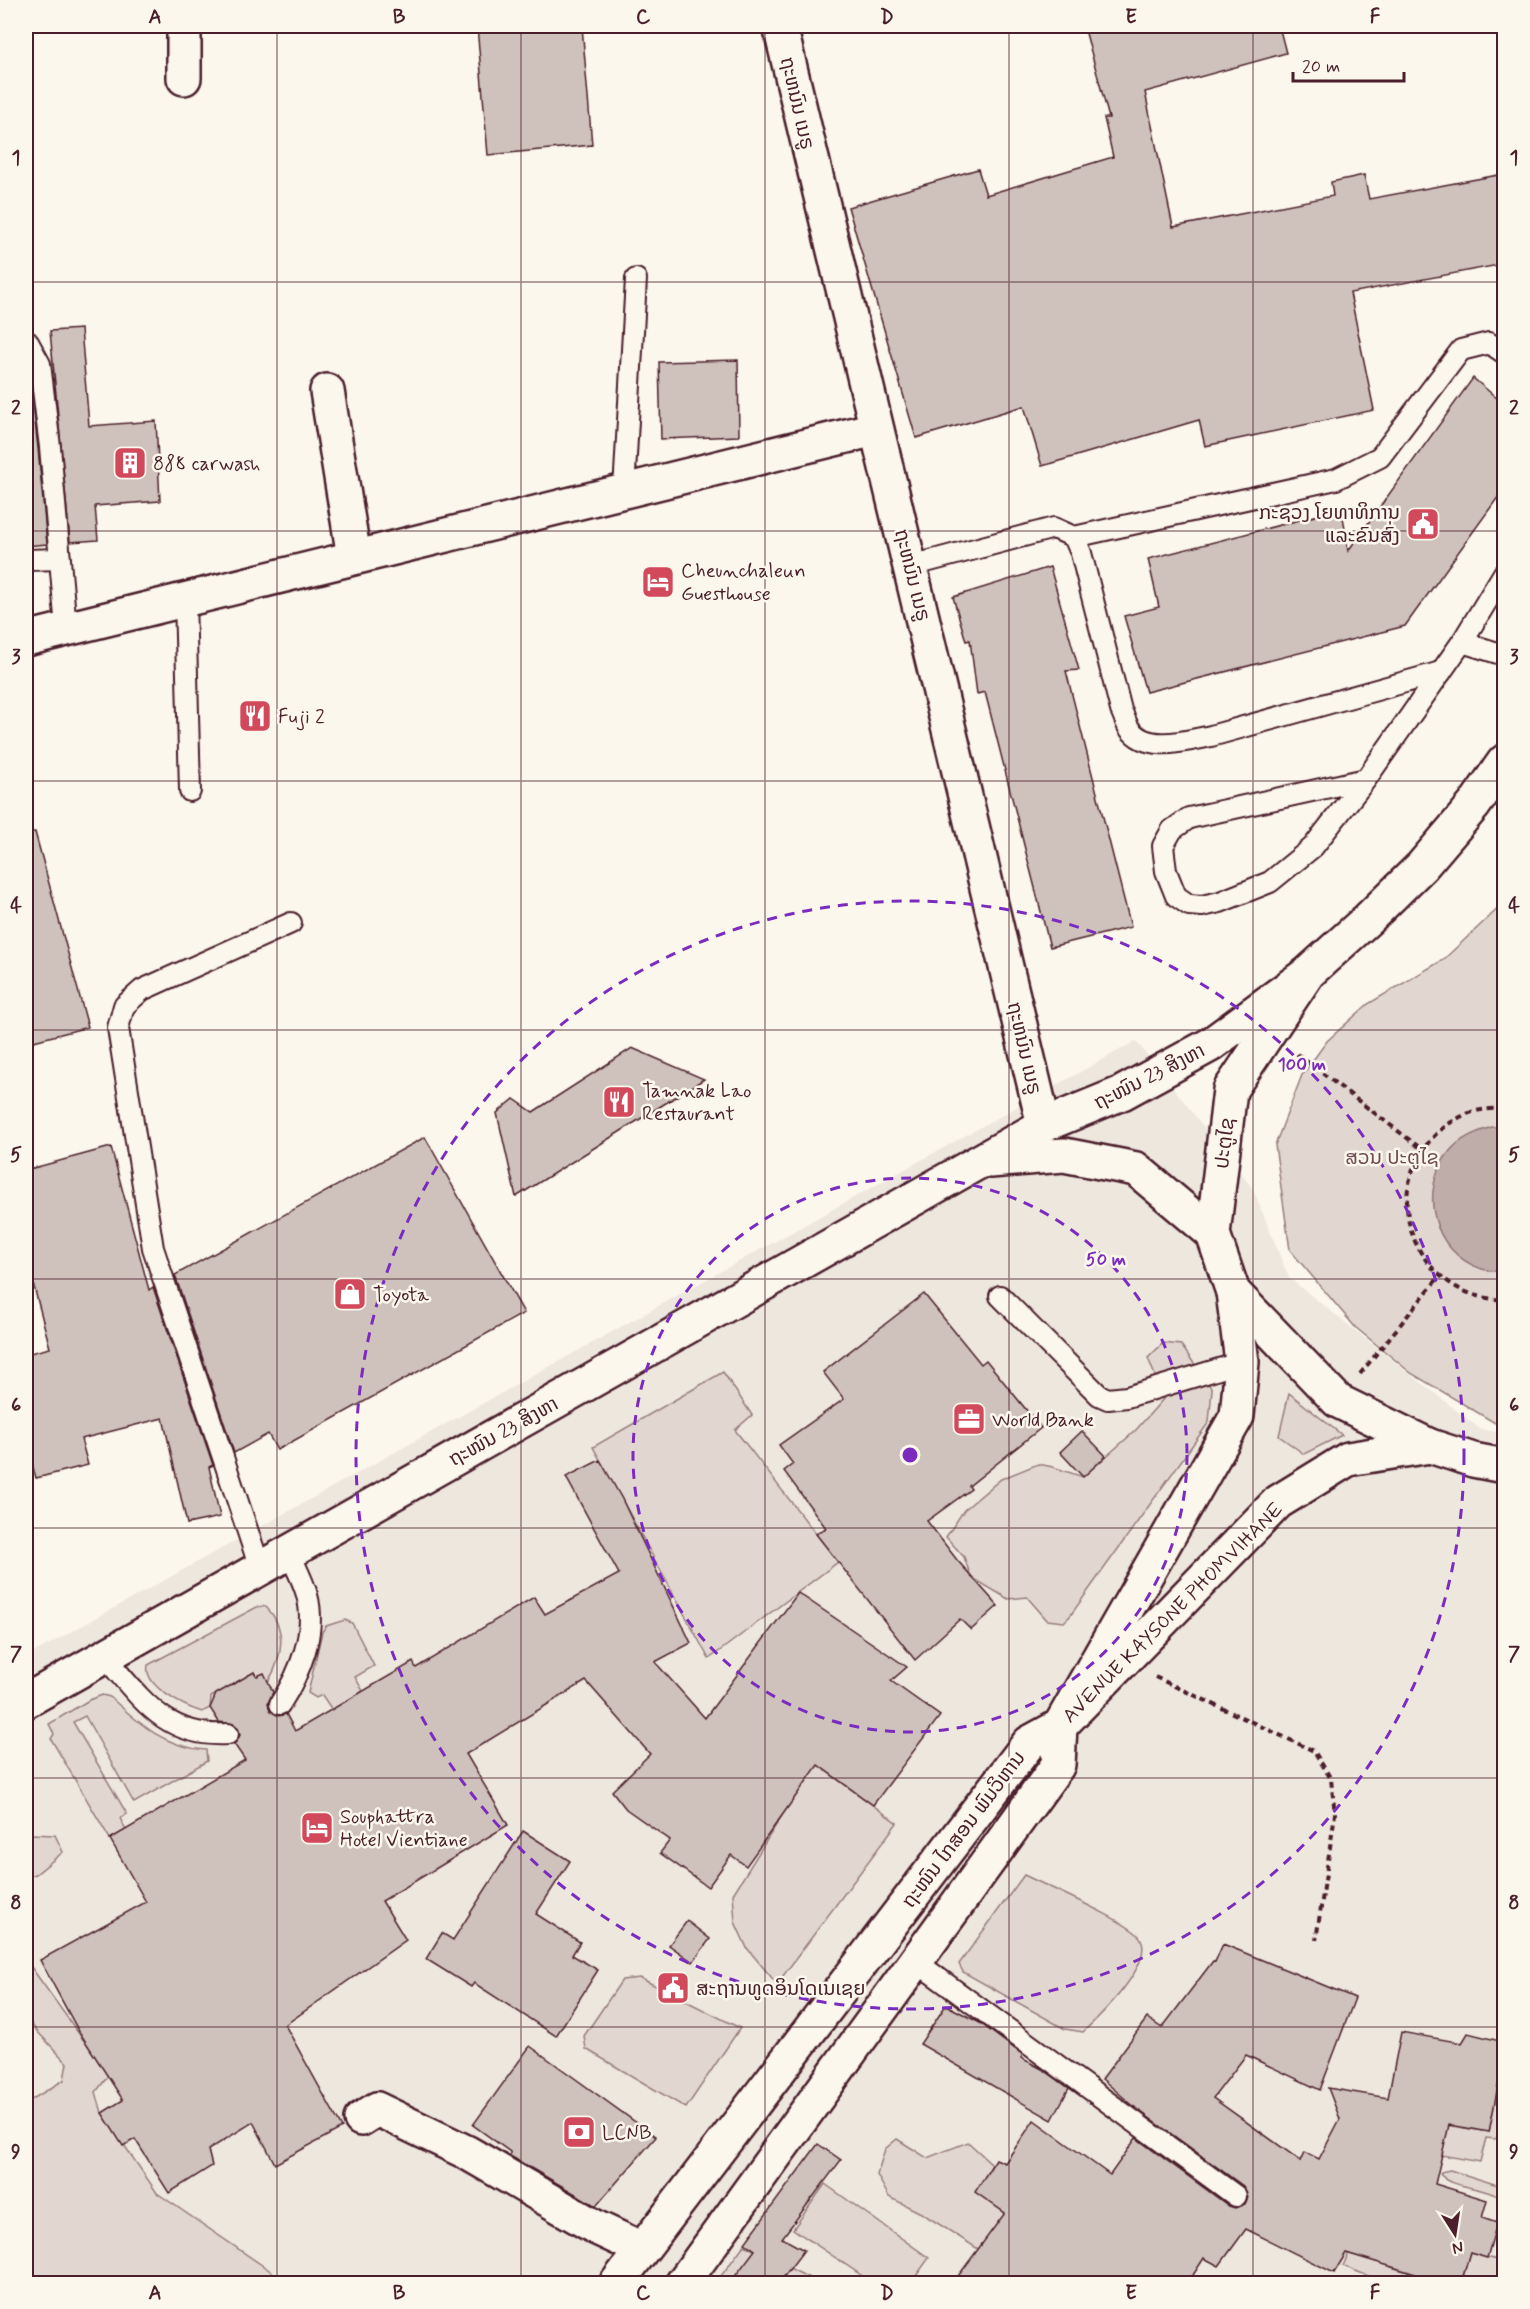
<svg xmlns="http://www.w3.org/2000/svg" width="1530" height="2309" viewBox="0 0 1530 2309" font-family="Mynerve,'Noto Sans Lao',sans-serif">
  <rect width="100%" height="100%" fill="#fbf7ec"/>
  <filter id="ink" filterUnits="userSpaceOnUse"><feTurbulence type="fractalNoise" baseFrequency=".0167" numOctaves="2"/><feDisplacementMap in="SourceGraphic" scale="12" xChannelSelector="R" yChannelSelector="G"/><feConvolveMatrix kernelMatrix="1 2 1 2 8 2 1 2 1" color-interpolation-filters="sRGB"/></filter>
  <g filter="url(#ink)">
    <polygon fill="#eee7de" points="1136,1041 1253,1189 1289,1278 1480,1429 1504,1433 1504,2283 26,2283 26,1657"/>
    <g fill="#e2d7d0" stroke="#967b7e" stroke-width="1.5">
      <polygon points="1504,903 1504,1424 1495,1423 1411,1373 1355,1327 1290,1250 1275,1145 1302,1075 1327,1041 1368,1004 1443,960"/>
      <polygon points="1163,1343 1181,1345 1212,1389 1209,1422 1070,1616 1064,1622 1047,1620 1027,1597 1008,1599 971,1577 964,1557 946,1537 964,1510 1001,1479 1038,1464 1053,1467 1083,1477 1135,1431 1164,1398 1148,1358"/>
      <polygon points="723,1372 752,1415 735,1430 838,1562 709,1659 593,1447"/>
      <polygon points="1289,1393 1342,1435 1304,1454 1279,1436"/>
      <path d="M265 1606C288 1628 283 1657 268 1682L263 1674 257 1676 254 1672 211 1697 210 1708 202 1712C186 1707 143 1687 148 1665L257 1607Z"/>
      <polygon points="345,1620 352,1623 374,1666 355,1677 363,1691 332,1710 322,1695 316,1698 308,1693 322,1632 326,1626"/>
      <path d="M102 1695 110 1697C140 1724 164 1747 206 1750L207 1761 134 1803 85 1716 73 1722 127 1814 120 1818 126 1830 110 1839 51 1739 54 1734 49 1724 89 1700Z"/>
      <polygon points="815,1763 897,1823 777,1984 747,1948 735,1922 733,1894"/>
      <polygon points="30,1834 55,1835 63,1852 36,1874 26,1877 26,1836"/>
      <path d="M1024 1875C1044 1885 1133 1923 1141 1939 1153 1965 1101 2015 1083 2032L1065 2029 963 1972 959 1964Z"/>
      <polygon points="26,1960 84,2041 136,2013 108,2076 96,2092 102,2113 157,2193 288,2283 26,2283 26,2103 64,2080 67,2063 35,2029 26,2016"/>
      <polygon points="640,1978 740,2028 686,2108 586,2049 584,2036 622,1980"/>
      <polygon points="1499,2081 1504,2082 1504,2131 1495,2139 1486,2138 1480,2162 1441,2155 1446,2125 1489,2132"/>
      <polygon points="897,2139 927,2158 968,2142 992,2164 976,2192 1052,2246 1027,2280 923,2214 889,2197 877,2175 885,2149"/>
      <path d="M1450 2170 1504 2187V2201C1487 2185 1453 2190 1440 2174L1441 2172Z"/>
      <polygon points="825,2184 929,2258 911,2283 873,2283 793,2229"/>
      <polygon points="1406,2218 1391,2267 1445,2283 1375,2283 1376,2279 1343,2266 1359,2229"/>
      <polygon points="744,2245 819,2283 715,2284"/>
      <polygon points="1504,2247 1504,2283 1461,2284 1470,2253 1498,2260"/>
    </g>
    <path fill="#bfadaa" stroke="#907477" stroke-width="1.5" d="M1492 1127H1504V1272C1497 1271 1489 1271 1482 1269 1432 1253 1418 1190 1449 1152 1460 1138 1476 1132 1492 1127Z"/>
    <g fill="#cfc2bc" stroke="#4a1f2b" stroke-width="1.5">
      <polygon points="477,26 582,26 592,145 488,155"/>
      <polygon points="1084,26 1279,26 1286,53 1145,92 1173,227 1333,196 1331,182 1364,175 1369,199 1504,174 1504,264 1350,293 1374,410 1205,446 1199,420 1042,466 1024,406 916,438 848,207 978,169 986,195 1113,157 1104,118 1109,118"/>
      <polygon points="81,329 89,426 156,421 160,501 95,506 98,540 70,542 50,331"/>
      <polygon points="738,360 739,436 661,439 659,362"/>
      <polygon points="26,370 29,370 38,448 47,544 26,546"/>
      <polygon points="1473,378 1504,404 1504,489 1405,626 1146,692 1124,616 1159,607 1148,559 1342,509 1348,551"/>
      <polygon points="1050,567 1079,670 1066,671 1131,927 1050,947 985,692 977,694 970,640 966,641 953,597"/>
      <polygon points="35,832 88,1027 26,1043 26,833"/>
      <polygon points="632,1048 704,1079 516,1197 497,1113 514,1099 533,1112"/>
      <polygon points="425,1137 524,1313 277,1450 268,1434 234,1453 175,1275"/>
      <polygon points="111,1147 149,1290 153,1287 213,1465 209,1467 220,1517 187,1524 163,1418 81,1439 88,1465 36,1478 30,1456 26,1457 26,1354 50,1348 26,1256 26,1170"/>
      <polygon points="924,1294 981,1364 986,1360 1041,1428 969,1486 971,1489 927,1521 957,1560 998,1606 971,1630 960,1619 915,1660 816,1534 826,1528 784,1471 793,1464 779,1445 844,1399 823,1372"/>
      <polygon points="1082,1431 1106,1456 1083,1477 1060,1452"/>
      <polygon points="600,1460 622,1499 691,1643 655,1662 705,1718 798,1593 907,1667 891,1681 940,1716 873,1805 818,1765 746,1866 731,1855 708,1887 660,1853 670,1840 626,1809 612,1791 650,1754 586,1681 466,1754 508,1825 382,1901 406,1940 285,2025 342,2128 275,2164 253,2122 208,2150 212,2166 169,2193 135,2139 123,2146 102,2113 123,2100 78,2030 40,1960 146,1902 110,1839 245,1760 234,1744 240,1735 238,1728 234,1724 219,1722 210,1708 216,1694 254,1672 257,1676 264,1673 273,1692 268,1703 270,1710 279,1716 286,1714 295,1731 413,1662 416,1668 534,1597 545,1614 619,1574 566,1477"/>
      <polygon points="523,1831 570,1861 536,1914 580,1942 572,1955 598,1970 556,2036 474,1983 471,1987 426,1959 442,1933 453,1940"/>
      <polygon points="687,1921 710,1939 693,1962 669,1945"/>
      <polygon points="1223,1944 1355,1998 1320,2090 1246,2055 1213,2098 1301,2161 1305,2152 1319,2159 1340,2119 1328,2088 1388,2098 1401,2032 1462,2043 1468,2033 1504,2042 1504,2082 1499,2081 1489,2132 1449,2125 1435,2184 1487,2200 1482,2218 1497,2223 1487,2258 1470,2253 1461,2283 1445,2283 1346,2253 1334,2273 1246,2229 1219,2266 1204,2258 1188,2283 953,2283 1005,2213 975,2192 996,2159 1005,2163 1034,2120 1110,2175 1136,2138 1229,2206 1235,2208 1245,2204 1248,2197 1243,2186 1137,2109 1102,2079 1147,2018 1162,2028 1213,1961 1215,1962"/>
      <polygon points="946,2005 980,2023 1023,2055 1021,2058 1044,2070 1069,2088 1052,2120 920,2044"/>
      <polygon points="530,2046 656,2137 596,2206 510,2156 510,2152 473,2125"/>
      <polygon points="818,2144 841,2160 782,2238 804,2250 779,2283 730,2283 755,2250 745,2243"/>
    </g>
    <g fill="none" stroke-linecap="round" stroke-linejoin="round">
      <g stroke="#4a1f2b" stroke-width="24">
        <g id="service">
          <polyline points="26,341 28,342 40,364 50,447 66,628"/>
          <polyline points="624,491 636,279"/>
          <polyline points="1074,537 1336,479 1380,457 1461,350 1489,343 1504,353"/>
          <polyline points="26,560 60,559"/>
          <path d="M911 566 1054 528 1074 537 1081 553 1121 710C1124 716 1126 723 1129 728 1146 753 1186 741 1211 736L1441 672"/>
          <polyline points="185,598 190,791"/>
          <polyline points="1462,642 1504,655"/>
          <polyline points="1366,779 1189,818 1172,830 1163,846 1166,871 1176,896 1189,905 1202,906 1220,902 1270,882 1313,847 1366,779 1462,642 1504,573"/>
          <polyline points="1000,1296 1099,1395 1108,1399 1127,1397 1242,1362"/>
          <polyline points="260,1568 153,1248 118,1028 124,1006 142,990 291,923"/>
          <path d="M104 1656C141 1698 165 1738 228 1734"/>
          <path d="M280 1704C300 1673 317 1632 307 1595 303 1580 295 1566 289 1552"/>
          <polyline points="915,1961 1236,2196"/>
        </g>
      </g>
      <g stroke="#4a1f2b" stroke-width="38">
        <g id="minor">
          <polyline points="184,26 184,78"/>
          <polyline points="780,26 1044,1125"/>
          <polyline points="327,391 354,557"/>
          <polyline points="26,639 875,429"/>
          <polyline points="361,2119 377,2109 466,2152 597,2228 642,2249"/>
        </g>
      </g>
      <g stroke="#4a1f2b" stroke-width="38">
        <g id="secondary">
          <polyline points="990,1161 1064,1155 1136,1169 1213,1234"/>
          <polyline points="26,1701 1044,1125 1122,1093 1210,1045 1304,976"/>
        </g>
      </g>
      <g stroke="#4a1f2b" stroke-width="38">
        <g id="trunk">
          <polyline points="1504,762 1474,805 1422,866 1368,919 1308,973 1230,1090 1213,1234 1233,1292 1338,1401 1430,1446 1473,1460 1504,1466"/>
          <polyline points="616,2284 1029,1743 1060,1726 1278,1502 1348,1459 1430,1446"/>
          <polyline points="682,2284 1058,1765 1060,1726 1237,1416 1242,1362 1233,1292"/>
        </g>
      </g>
      <g stroke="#4a1f2b" stroke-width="4" stroke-dasharray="6 4.5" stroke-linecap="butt">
        <polyline points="1297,1054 1423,1150"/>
        <path d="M1504 1108C1494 1109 1482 1109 1472 1112 1393 1141 1384 1244 1456 1287 1470 1295 1488 1300 1504 1299"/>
        <polyline points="1360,1374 1439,1277"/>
        <polyline points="1155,1677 1314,1751 1331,1779 1335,1814 1316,1940"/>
      </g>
      <use href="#service" stroke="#fbf7ec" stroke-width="20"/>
      <use href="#minor" stroke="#fbf7ec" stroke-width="33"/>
      <use href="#secondary" stroke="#fbf7ec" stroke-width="33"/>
      <use href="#trunk" stroke="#fbf7ec" stroke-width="33"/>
    </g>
  </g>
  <path fill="none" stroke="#4a1f2b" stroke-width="1.5" stroke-opacity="0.55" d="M277 26V2284M521 26V2284M765 26V2284M1009 26V2284M1253 26V2284M26 282H1504M26 531H1504M26 781H1504M26 1030H1504M26 1279H1504M26 1528H1504M26 1778H1504M26 2027H1504"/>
  <g fill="none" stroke="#7b2cbf" stroke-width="3" stroke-dasharray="10 8">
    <circle cx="910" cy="1455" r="277"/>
    <circle cx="910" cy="1455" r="554"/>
  </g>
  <defs>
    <g id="building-square" transform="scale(1.725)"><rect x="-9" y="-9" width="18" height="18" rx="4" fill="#d1495b" stroke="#fbf7ec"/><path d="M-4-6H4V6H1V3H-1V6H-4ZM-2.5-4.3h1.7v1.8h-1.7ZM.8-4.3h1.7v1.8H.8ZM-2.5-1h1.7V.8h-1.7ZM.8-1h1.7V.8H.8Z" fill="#fff"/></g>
    <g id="civic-square" transform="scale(1.725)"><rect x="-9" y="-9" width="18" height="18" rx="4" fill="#d1495b" stroke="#fbf7ec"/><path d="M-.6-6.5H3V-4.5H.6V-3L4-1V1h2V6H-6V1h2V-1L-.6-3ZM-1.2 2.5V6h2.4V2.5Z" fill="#fff"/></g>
    <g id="hotel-square" transform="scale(1.725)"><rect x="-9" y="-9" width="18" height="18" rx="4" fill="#d1495b" stroke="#fbf7ec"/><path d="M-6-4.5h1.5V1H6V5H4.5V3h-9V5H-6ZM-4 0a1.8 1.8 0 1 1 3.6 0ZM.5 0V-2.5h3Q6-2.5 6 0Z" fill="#fff"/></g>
    <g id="restaurant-square" transform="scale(1.725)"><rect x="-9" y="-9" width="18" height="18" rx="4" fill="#d1495b" stroke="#fbf7ec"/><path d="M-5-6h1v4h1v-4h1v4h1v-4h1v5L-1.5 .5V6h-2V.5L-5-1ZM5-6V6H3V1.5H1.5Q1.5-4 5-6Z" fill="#fff"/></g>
    <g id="shop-square" transform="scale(1.725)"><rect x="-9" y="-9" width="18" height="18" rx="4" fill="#d1495b" stroke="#fbf7ec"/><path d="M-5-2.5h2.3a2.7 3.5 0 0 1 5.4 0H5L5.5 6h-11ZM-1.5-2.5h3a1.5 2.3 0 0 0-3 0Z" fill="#fff"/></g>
    <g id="office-square" transform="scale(1.725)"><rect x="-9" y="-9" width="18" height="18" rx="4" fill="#d1495b" stroke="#fbf7ec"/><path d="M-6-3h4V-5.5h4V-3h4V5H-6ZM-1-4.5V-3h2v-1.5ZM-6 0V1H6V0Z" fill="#fff"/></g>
    <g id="bank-square" transform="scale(1.725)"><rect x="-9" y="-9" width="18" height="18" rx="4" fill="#d1495b" stroke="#fbf7ec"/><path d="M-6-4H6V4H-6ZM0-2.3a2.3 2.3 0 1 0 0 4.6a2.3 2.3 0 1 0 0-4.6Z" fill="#fff"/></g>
  </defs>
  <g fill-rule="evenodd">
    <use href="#building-square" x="130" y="463"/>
    <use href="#civic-square" x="1423" y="524"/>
    <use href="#hotel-square" x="658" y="582"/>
    <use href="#restaurant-square" x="255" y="716"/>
    <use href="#restaurant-square" x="619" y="1102"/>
    <use href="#shop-square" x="350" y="1294"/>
    <use href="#office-square" x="969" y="1419"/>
    <use href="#hotel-square" x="317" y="1828"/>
    <use href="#civic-square" x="673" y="1988"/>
    <use href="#bank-square" x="579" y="2132"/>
  </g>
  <g text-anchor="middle" stroke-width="5" stroke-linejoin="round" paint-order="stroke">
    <g font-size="20" fill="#4a1f2b" stroke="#fbf7ec">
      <text transform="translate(798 103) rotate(77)" y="7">ຖະຫນົນ ເນຣູ</text>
      <text transform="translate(913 575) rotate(76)" y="7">ຖະຫນົນ ເນຣູ</text>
      <text transform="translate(1025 1048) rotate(77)" y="7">ຖະຫນົນ ເນຣູ</text>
      <text transform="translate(1149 1076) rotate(-27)" y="7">ຖະໜົນ 23 ສິງຫາ</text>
      <text transform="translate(1224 1143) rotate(-83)" y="7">ປະຕູໄຊ</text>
      <text transform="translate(503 1431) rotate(-29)" y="7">ຖະໜົນ 23 ສິງຫາ</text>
      <text transform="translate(1172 1612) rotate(-45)" y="7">AVENUE KAYSONE PHOMVIHANE</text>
      <text transform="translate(963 1829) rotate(-53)" y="7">ຖະໜົນ ໄກສອນ ພົມວິຫານ</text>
    </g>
    <g font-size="20" fill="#4a1f2b" stroke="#fbf7ec" text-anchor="start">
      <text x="153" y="470">888 carwash</text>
      <text x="1400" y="519" text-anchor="end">ກະຊວງ ໂຍທາທິການ<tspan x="1400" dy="23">ແລະຂົນສົ່ງ</tspan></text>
      <text x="681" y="577">Cheunchaleun<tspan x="681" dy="23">Guesthouse</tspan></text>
      <text x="278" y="723">Fuji 2</text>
      <text x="642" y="1097">Tamnak Lao<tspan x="642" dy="23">Restaurant</tspan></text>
      <text x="373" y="1301">Toyota</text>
      <text x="992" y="1426">World Bank</text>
      <text x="340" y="1823">Souphattra<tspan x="340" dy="23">Hotel Vientiane</tspan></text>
      <text x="696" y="1995">ສະຖານທູດອິນໂດເນເຊຍ</text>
      <text x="602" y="2139">LCNB</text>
    </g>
    <g font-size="20" fill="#704d54" stroke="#fbf7ec">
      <text x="1392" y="1164">ສວນ ປະຕູໄຊ</text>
    </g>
  </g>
  <circle cx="910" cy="1455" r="9" fill="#7b2cbf" stroke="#fbf7ec" stroke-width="3"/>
  <g font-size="18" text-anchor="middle" font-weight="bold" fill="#7b2cbf" stroke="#fbf7ec" stroke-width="5" stroke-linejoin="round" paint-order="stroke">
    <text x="1302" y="1070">100 m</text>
    <text x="1106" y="1265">50 m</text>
  </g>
  <rect width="1530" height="2309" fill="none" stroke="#fbf7ec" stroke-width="66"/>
  <g transform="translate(1455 2234) rotate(168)" stroke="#fbf7ec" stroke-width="4.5" paint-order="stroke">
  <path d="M0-4.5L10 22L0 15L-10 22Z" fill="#4a1f2b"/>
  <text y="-9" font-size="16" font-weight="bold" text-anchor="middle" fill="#4a1f2b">N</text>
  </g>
  <path d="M1293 72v9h111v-9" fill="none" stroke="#4a1f2b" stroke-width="3"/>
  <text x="1302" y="72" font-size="18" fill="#4a1f2b" stroke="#fbf7ec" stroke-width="4.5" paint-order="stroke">20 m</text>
  <rect x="33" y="33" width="1464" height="2243" fill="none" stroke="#4a1f2b" stroke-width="2"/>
  <g font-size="20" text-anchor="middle" font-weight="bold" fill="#4a1f2b">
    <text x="155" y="23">A</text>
    <text x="399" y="23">B</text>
    <text x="643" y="23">C</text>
    <text x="887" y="23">D</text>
    <text x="1131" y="23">E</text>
    <text x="1375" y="23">F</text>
    <text x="16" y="164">1</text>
    <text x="1514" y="164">1</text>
    <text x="16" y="414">2</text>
    <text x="1514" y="414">2</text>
    <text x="16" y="663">3</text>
    <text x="1514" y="663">3</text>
    <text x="16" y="912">4</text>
    <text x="1514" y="912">4</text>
    <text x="16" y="1161">5</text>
    <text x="1514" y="1161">5</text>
    <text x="16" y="1411">6</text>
    <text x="1514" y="1411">6</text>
    <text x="16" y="1660">7</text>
    <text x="1514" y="1660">7</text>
    <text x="16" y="1909">8</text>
    <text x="1514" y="1909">8</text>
    <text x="16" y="2158">9</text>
    <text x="1514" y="2158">9</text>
    <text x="155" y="2299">A</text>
    <text x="399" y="2299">B</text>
    <text x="643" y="2299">C</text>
    <text x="887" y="2299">D</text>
    <text x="1131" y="2299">E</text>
    <text x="1375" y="2299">F</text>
  </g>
</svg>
